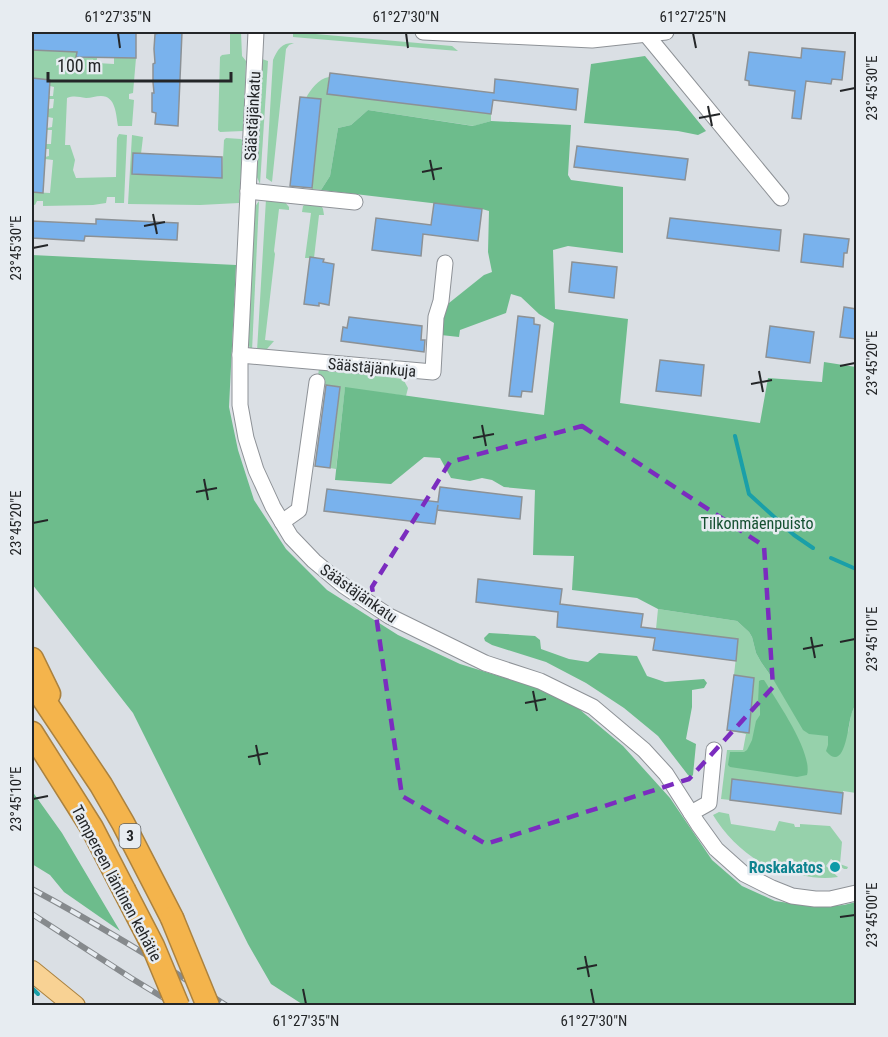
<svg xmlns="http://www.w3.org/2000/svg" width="888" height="1037" viewBox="0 0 888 1037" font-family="'Roboto Condensed',sans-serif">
  <rect width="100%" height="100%" fill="#dadfe4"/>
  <g fill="#96d1ab">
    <polygon points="230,32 241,32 242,56 246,61 243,131 220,132 218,130 220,57 222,55 230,54"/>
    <polygon points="293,32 452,46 458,51 293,37"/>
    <path d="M294 43 289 45 286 49 272 182 266 178 273 60C278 49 281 43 294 43Z"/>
    <path d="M32 50 77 52 76 57 97 58V63L114 64V58H136L133 93 129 94V99L134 100 132 126H118C116 115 116 96 101 96 96 96 91 98 86 98 79 97 74 95 67 98L65 145H70L75 160 73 170 76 178 116 177 117 138 119 134 127 135 124 203H115V197H107L106 203 93 205 43 206V201H37L35 205 32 204V192L50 193 53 160 45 159V157L49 156V149H46V144H51L52 130H47V128L52 127 53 118 48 117V109L53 108 54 99H49V96H53L54 87 50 86V80L32 78Z"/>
    <polygon points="262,59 268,61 260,184 256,175"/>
    <path d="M329 77 327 94 491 114V121L474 126 368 110 351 125 338 128 330 176 321 190 312 189 321 100 306 98C311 89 318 79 329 77Z"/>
    <polygon points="132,135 143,137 141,154 133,154 132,174 222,178 224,140 226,138 241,139 243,141 239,203 200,205 128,204"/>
    <polygon points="266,199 284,201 289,207 289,210 279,209 274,251 275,254 265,340 274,341 267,349 257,351"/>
    <polygon points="259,201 252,351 250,349 247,339 254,208"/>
    <polygon points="307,203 321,205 323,209 324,215 319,215 314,258 305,258 311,213 302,212 303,206"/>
    <polygon points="319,369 403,379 408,388 406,396 345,388 336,469 330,468 340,387 318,384 317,382"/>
    <polygon points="658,609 737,621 749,632 752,637 756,653 761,662 773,679 848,732 851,715 856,702 856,793 843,791 843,793 733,779 730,800 721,799 727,750 743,750 746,734 727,730 749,732 754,678 734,675 738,639 656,629"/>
    <path d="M719 812 729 814 731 824 775 831 779 821 794 824 795 827H800V824L830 826 842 842 840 864 848 867 847 869H844L831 859 826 866 838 877C815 880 799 875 778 868 772 866 765 865 760 862 741 851 724 833 713 815Z"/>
  </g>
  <g fill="#6dbc8c">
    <polygon points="645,56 706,131 698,135 678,131 584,123 591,64"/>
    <path d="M368 110 473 126 491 121 571 125 568 175 571 180 623 187V253L568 246 553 250 555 309 628 319 620 403 760 423 768 378 822 382 824 362 856 367V702C855 706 852 711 851 716 848 725 845 774 826 751L828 745V736L809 734 803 730 773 679 761 662 756 653 752 637 749 632 737 621 658 609 637 598 572 590 574 556 533 555 535 490 504 487 492 480 482 478 470 481 451 478 440 458 424 457 391 484 335 480 345 387 544 415 554 323 539 314 521 297 511 294 506 313 460 330 459 337 441 335V318L449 303 484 275 492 272 488 252 489 211 482 209 321 190 330 176 338 128 351 125Z"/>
    <polygon points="32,255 236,265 229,407 238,450 254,500 286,549 327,590 398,635 460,664 537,688 579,709 623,746 670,798 712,860 742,886 775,901 816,907 844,905 856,902 856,1005 305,1006 271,984 248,944 133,713 32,584"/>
    <polygon points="489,633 535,636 540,640 541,649 569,659 588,662 599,653 637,656 647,676 665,682 704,679 707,683 704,688 692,690 692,707 686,739 696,744 693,775 691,777 688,775 658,736 624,708 586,683 546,662 492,645 485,641 484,638"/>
    <path d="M761 680H764L766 683C778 703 813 753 807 775L797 777 730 767 728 765 730 752H744L747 750 752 740 756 721 760 715V707L758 703 759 681Z"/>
    <polygon points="32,791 62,833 120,931 64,892 50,875 32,864"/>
  </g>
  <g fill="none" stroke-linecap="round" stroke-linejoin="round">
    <g stroke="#1a9fa8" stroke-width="4">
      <polyline points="735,436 749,494 794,535 813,548"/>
      <polyline points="831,558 856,569"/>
      <polyline points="32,988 38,994"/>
    </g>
  </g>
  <g fill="#79b2ed" stroke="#8c9195" stroke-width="1.5">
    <polygon points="32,32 136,32 136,58 76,57 77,52 32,50"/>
    <polygon points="160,32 182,32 178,126 155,124 156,113 152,112 152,93 154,93 153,82 153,64 155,63 154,49 155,34 160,33"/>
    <polygon points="802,48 845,52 842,80 832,79 831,84 806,81 801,119 792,118 795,91 749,85 749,81 745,80 749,52 801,58"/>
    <polygon points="330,73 494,93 495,79 578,89 576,110 493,100 491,114 327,94"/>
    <polygon points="32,78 50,80 43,193 32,192"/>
    <polygon points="300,97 321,99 312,188 290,186"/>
    <polygon points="577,146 688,159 685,180 574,167"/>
    <polygon points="133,153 222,157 222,178 132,174"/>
    <polygon points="434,203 482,209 478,241 423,234 421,256 372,250 376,218 431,225"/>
    <polygon points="670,218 781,230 779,251 667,238"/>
    <polygon points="96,219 178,223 177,240 85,236 84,241 32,238 32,221 96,224"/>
    <polygon points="804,234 849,239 847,253 844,253 843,267 801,262"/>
    <polygon points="310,257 324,259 323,262 334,264 329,305 319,303 319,306 304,304"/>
    <polygon points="572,262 617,267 614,298 569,292"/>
    <polygon points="844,307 856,309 856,339 840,337"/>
    <polygon points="518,316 534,318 534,324 540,325 532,392 522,391 521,397 509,396"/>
    <polygon points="349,317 422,326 421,340 425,340 424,352 341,341 343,327 347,328"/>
    <polygon points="770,326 814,332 810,363 766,357"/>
    <polygon points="660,360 704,365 701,396 656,391"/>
    <polygon points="326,385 340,387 330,468 315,466"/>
    <polygon points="440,487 522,497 520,519 437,510 438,505 435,524 324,511 327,489 438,502"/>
    <polygon points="478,579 562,589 560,604 643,614 641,627 738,639 736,661 653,650 655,638 557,627 558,612 476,602"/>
    <polygon points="734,675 754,678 749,733 727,730"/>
    <polygon points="732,779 843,793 841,814 730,800"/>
  </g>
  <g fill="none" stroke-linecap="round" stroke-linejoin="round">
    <g stroke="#8e9297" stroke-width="17">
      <g id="minor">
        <polyline points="256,32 240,355 240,405 246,438 256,470 273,507 291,537 314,561 344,586 389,616 485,663 540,681 593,707 644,750 666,774 698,824 716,849 744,874 772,888 792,896 815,899 830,899 856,893"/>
        <polyline points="423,32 592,40 666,32"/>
        <polyline points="645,33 781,198"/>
        <polyline points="248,191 355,202"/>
        <polyline points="240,355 433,372 436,317 441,301 445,263"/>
        <polyline points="282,522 299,510 317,382"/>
        <polyline points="691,813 709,803 714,750"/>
      </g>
    </g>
    <g stroke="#ab823f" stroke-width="22">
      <polyline id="major" points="32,971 75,1006"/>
    </g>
    <g stroke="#ab823f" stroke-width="25">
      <g id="highway">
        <polyline points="32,659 49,694"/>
        <polyline points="32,682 101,785 123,823 172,918"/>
        <polyline points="32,733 92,828 124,890"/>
      </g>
    </g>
    <use href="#minor" stroke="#fff" stroke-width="15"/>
    <use href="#major" stroke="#f8d294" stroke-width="20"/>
    <use href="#highway" stroke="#f4b44c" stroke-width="22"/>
    <g stroke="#868a8d" stroke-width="6">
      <g id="rail">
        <path d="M32 889C99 925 163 964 227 1006"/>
        <polyline points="32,914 131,978 177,1006"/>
      </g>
    </g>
    <use href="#rail" stroke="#e7ecf1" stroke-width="4" stroke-dasharray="11" stroke-linecap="butt"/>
    <g stroke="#ab823f" stroke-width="25" stroke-linecap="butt">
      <g id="highway-bridge">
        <polyline points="124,890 153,946 178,1006"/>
        <polyline points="172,918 208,1006"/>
      </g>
    </g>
    <use href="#highway-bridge" stroke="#f4b44c" stroke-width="22"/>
  </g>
  <path fill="none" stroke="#7b2cbf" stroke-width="4.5" stroke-dasharray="12 8" stroke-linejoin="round" d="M582 426 764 546 773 687 689 779 486 844 402 796 372 587 450 462Z"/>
  <path fill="none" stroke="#242628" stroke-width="2" d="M118 33 120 48M406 33 408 48M693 33 696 48M840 91 855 88M708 106 712 126M699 118 720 114M430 160 434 180M422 172 442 168M153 214 157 234M144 226 165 222M33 248 48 245M840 366 855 363M759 371 763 392M751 384 772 380M482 425 486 446M473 438 494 434M204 479 208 500M196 492 217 488M33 523 48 520M811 637 815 658M840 642 855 639M803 649 823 645M533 691 537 711M525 703 546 699M256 745 260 765M248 757 268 753M33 799 48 796M840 917 855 915M585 956 589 977M577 969 597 965M303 989 306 1004M591 989 594 1004"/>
  <circle fill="#0f9aa8" stroke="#e7ecf1" stroke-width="2" cx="835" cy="867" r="6"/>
  <g text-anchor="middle" stroke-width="5" stroke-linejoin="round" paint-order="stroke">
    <rect fill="#e7ecf1" stroke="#5e6164" stroke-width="1.5" x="119.5" y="824" width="21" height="24" rx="4.5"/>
    <g font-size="15" font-weight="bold" fill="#242628">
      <text x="130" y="841">3</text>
    </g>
    <g font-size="16" fill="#242628" stroke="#e7ecf1">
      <text transform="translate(252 116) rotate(-87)" y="6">Säästäjänkatu</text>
      <text transform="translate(372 367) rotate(5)" y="6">Säästäjänkuja</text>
      <text transform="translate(359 593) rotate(35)" y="6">Säästäjänkatu</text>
      <text transform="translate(117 883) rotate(62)" y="6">Tampereen läntinen kehätie</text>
    </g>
    <g font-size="16" fill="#155031" stroke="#e7ecf1">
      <text x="757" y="529">Tilkonmäenpuisto</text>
    </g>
    <g font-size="16" font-weight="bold" fill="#0d838f" stroke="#e7ecf1" text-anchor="end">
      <text x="823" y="873">Roskakatos</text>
    </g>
  </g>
  <rect width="888" height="1037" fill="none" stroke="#e7ecf1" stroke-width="66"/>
  <path d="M48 72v9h183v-9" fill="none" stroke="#242628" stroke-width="3"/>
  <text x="57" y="72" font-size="18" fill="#242628" stroke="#e7ecf1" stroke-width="4.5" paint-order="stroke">100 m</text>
  <rect x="33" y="33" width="822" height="971" fill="none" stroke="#242628" stroke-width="2"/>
  <g font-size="15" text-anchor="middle" fill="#242628">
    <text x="118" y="22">61°27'35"N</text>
    <text x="406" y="22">61°27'30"N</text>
    <text x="693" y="22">61°27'25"N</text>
    <text transform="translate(872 88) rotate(-90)" y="5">23°45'30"E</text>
    <text transform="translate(16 248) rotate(-90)" y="5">23°45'30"E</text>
    <text transform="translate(872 363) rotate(-90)" y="5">23°45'20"E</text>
    <text transform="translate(16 523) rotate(-90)" y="5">23°45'20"E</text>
    <text transform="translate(872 639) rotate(-90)" y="5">23°45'10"E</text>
    <text transform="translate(16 799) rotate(-90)" y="5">23°45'10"E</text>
    <text transform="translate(872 915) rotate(-90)" y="5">23°45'00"E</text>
    <text x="306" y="1026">61°27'35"N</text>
    <text x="594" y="1026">61°27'30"N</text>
  </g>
</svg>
